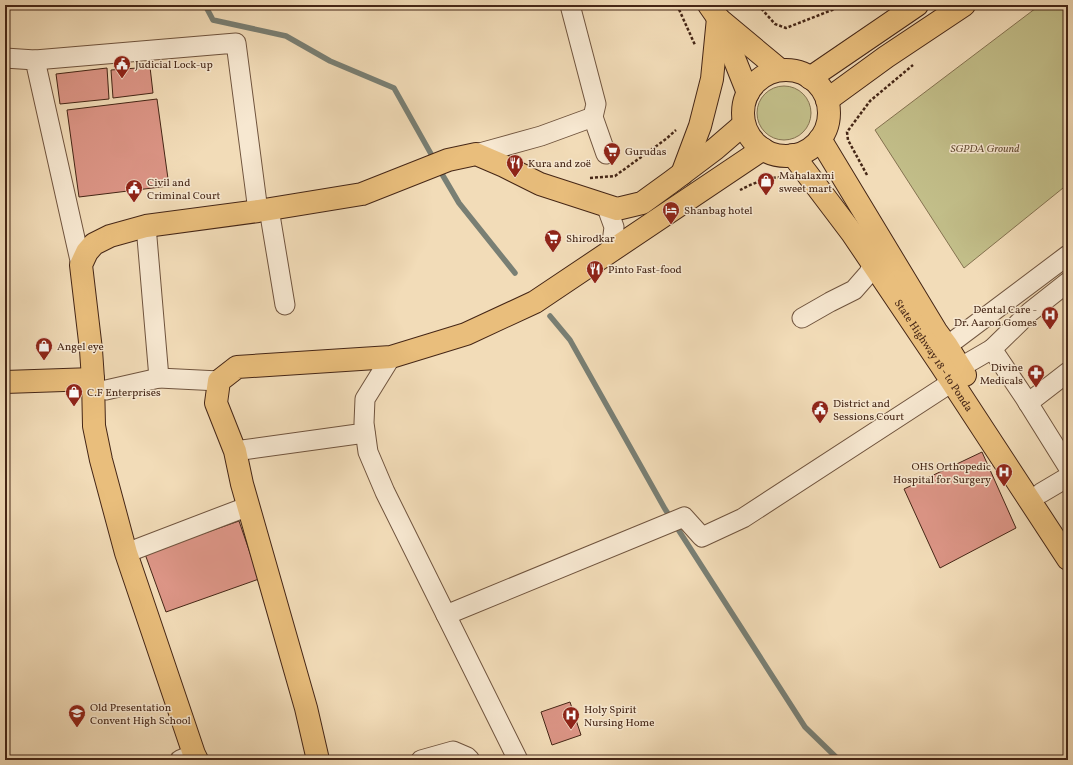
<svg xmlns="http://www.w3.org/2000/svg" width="1073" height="765" viewBox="0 0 1073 765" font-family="Vollkorn,serif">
  <rect width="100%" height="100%" fill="#f2dcb8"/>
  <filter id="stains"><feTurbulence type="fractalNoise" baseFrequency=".005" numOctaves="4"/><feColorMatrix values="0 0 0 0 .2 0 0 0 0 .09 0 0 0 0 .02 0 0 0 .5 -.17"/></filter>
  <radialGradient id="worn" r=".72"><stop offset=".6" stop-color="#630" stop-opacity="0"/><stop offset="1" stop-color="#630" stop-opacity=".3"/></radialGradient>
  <g fill="#c2be89" stroke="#847250">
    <polygon points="1040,5 1068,5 1068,184 964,268 875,130"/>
    <circle cx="784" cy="113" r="27"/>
  </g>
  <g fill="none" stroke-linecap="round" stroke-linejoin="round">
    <g stroke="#797f74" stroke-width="5.5">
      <polyline points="205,5 213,20 286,36 330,61 394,88 435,161"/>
      <polyline points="439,169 459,203 515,273"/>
      <polyline points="550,316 570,340 665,509 805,727 839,760"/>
    </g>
  </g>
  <g fill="#dc9586" stroke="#452616">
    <polygon points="150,67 153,93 113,98 111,70"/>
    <polygon points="107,68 109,99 60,104 56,74"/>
    <polygon points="157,99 169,186 79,197 67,110"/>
    <polygon points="982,452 1016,528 940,568 904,489"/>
    <polygon points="239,521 259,579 166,612 145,554"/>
    <polygon points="570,702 581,735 552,745 541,712"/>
  </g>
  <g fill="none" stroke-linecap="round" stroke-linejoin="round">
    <g stroke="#70543e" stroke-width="21">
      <g id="minor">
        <polyline points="5,58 35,60 81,265"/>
        <polyline points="35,60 236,43 258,211"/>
        <polyline points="593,117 606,154"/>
        <polyline points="476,154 541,136 593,117 596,104 570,5"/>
        <polyline points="606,205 614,227 611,251"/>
        <polyline points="269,209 285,305"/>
        <polyline points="146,226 159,378 219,381"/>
        <polyline points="802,318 830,302 854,290 868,274 873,265"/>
        <polyline points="992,349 1030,312 1068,282"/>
        <polyline points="935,355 1068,255"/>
        <polyline points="391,357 365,399 364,423 368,452 385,492 518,760"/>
        <polyline points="961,367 992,349 1025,398 1068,467"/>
        <polyline points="106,390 159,378"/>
        <polyline points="1028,403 1068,372"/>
        <polyline points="235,451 365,433"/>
        <polyline points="1041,493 1068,477"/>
        <polyline points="126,553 249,506"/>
        <polyline points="446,615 684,517 702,537 743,518 952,382"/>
        <polyline points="180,760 194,754"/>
        <polyline points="421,760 453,751 467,757 470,760"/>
      </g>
    </g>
    <g stroke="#452616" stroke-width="24">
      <g id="major">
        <polyline points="709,5 718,18 748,93"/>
        <polyline points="720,20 780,70"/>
        <circle cx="786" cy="113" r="43"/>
        <polyline points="810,78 917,5"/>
        <polyline points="827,100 886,57 964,5"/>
        <polyline points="820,139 936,331 947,346 965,375"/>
        <path id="s1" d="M793 155 852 233 941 365 1068 559"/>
        <polyline points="682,174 700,126 712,79 718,18"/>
        <polyline points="5,382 93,379"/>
        <polyline points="197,760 194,754 126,553 101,460 94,426 93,379 91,350 81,265 87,252 94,244 110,236 146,226 258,211 362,194 448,160 476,154 504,166 540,184 617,209 642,203 671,182 715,149 744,124"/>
        <polyline points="318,760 306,708 242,484 235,451 216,403 219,381 237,367 391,357 466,334 535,302 763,149"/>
      </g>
    </g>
    <g stroke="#452616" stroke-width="2.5" stroke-dasharray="3 2" stroke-linecap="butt">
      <polyline points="677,5 695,45"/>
      <polyline points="758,5 775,24 786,28 845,5"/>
      <polyline points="867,175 848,140 847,132 870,101 913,65"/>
      <polyline points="590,178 615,176 666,139 676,130"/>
      <path d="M740 190C752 184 771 175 784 178"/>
    </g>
    <use href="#minor" stroke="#f7e8d1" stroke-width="19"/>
    <use href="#major" stroke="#e9be7c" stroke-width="22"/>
  </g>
  <defs>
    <g id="civic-pin" transform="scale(0.9)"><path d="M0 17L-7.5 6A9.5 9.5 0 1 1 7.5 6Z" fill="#8f2418" stroke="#f7e8d1"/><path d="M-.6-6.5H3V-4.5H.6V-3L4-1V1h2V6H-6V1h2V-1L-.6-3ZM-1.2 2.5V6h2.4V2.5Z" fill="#fff"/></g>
    <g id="supermarket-pin" transform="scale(0.9)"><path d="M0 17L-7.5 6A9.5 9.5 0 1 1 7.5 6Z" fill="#8f2418" stroke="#f7e8d1"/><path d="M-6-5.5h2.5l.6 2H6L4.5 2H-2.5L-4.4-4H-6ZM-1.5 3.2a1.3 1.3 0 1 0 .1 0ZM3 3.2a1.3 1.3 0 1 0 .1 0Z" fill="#fff"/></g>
    <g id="restaurant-pin" transform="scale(0.9)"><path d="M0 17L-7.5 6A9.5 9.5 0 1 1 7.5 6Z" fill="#8f2418" stroke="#f7e8d1"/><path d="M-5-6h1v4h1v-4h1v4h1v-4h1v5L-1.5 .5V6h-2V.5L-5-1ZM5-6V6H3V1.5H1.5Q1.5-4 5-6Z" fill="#fff"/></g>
    <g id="shop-pin" transform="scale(0.9)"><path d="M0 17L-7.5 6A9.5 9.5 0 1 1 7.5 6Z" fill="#8f2418" stroke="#f7e8d1"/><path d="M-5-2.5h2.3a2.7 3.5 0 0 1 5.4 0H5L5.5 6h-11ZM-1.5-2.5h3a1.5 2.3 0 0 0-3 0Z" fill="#fff"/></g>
    <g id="hotel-pin" transform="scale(0.9)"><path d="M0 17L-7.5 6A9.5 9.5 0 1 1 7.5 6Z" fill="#8f2418" stroke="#f7e8d1"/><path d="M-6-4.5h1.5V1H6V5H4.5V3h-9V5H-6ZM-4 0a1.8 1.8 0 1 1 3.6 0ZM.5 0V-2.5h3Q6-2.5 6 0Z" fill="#fff"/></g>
    <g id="hospital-pin" transform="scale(0.9)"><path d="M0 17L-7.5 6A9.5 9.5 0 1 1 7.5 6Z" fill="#8f2418" stroke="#f7e8d1"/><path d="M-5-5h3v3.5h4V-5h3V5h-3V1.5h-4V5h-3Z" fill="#fff"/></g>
    <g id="pharmacy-pin" transform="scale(0.9)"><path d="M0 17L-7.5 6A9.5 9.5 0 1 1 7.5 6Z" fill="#8f2418" stroke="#f7e8d1"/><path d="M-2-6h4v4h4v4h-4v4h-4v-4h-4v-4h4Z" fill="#fff"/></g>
    <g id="school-pin" transform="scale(0.9)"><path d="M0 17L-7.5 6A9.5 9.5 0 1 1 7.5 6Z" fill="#8f2418" stroke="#f7e8d1"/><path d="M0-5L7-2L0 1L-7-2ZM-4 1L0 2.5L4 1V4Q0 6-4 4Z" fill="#fff"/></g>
  </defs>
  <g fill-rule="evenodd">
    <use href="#civic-pin" x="122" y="64"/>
    <use href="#supermarket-pin" x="612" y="151"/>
    <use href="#restaurant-pin" x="515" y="163"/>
    <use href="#shop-pin" x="766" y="181"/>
    <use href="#civic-pin" x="134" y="188"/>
    <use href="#hotel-pin" x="671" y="210"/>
    <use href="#supermarket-pin" x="553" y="238"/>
    <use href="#restaurant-pin" x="595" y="269"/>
    <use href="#hospital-pin" x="1050" y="315"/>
    <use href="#shop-pin" x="44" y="346"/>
    <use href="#pharmacy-pin" x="1036" y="373"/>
    <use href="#shop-pin" x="74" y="392"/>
    <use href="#civic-pin" x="820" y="409"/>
    <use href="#hospital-pin" x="1004" y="472"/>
    <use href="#school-pin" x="77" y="713"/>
    <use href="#hospital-pin" x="571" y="715"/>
  </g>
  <g text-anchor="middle" stroke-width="3" stroke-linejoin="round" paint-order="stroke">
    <g font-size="11" fill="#452616" stroke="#f7e8d1" text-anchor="start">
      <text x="135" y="68">Judicial Lock-up</text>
      <text x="625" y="155">Gurudas</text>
      <text x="528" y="167">Kura and zoë</text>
      <text x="779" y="179">Mahalaxmi<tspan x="779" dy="13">sweet mart</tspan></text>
      <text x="147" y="186">Civil and<tspan x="147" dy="13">Criminal Court</tspan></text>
      <text x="684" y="214">Shanbag hotel</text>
      <text x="566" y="242">Shirodkar</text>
      <text x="608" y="273">Pinto Fast-food</text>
      <text x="1037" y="313" text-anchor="end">Dental Care -<tspan x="1037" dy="13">Dr. Aaron Gomes</tspan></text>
      <text x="57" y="350">Angel eye</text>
      <text x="1023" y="371" text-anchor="end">Divine<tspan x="1023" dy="13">Medicals</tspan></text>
      <text x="87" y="396">C.F Enterprises</text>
      <text x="833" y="407">District and<tspan x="833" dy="13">Sessions Court</tspan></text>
      <text x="991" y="470" text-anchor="end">OHS Orthopedic<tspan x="991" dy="13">Hospital for Surgery</tspan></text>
      <text x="90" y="711">Old Presentation<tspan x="90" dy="13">Convent High School</tspan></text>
      <text x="584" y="713">Holy Spirit<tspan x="584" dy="13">Nursing Home</tspan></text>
    </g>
    <g font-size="11" font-style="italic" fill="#644c33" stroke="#f7e8d1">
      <text x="985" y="152">SGPDA Ground</text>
    </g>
    <g font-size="11" fill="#452616" stroke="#f7e8d1">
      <text dy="4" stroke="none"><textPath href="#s1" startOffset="245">State Highway 18 - to Ponda</textPath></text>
    </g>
  </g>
  <rect width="1073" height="765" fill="none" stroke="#f2dcb8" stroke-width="20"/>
  <rect x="6" y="6" width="1061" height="753" fill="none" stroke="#452616" stroke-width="2"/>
  <rect x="10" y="10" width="1053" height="745" fill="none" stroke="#452616"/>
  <rect width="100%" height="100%" filter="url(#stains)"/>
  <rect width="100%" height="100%" fill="url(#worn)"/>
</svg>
